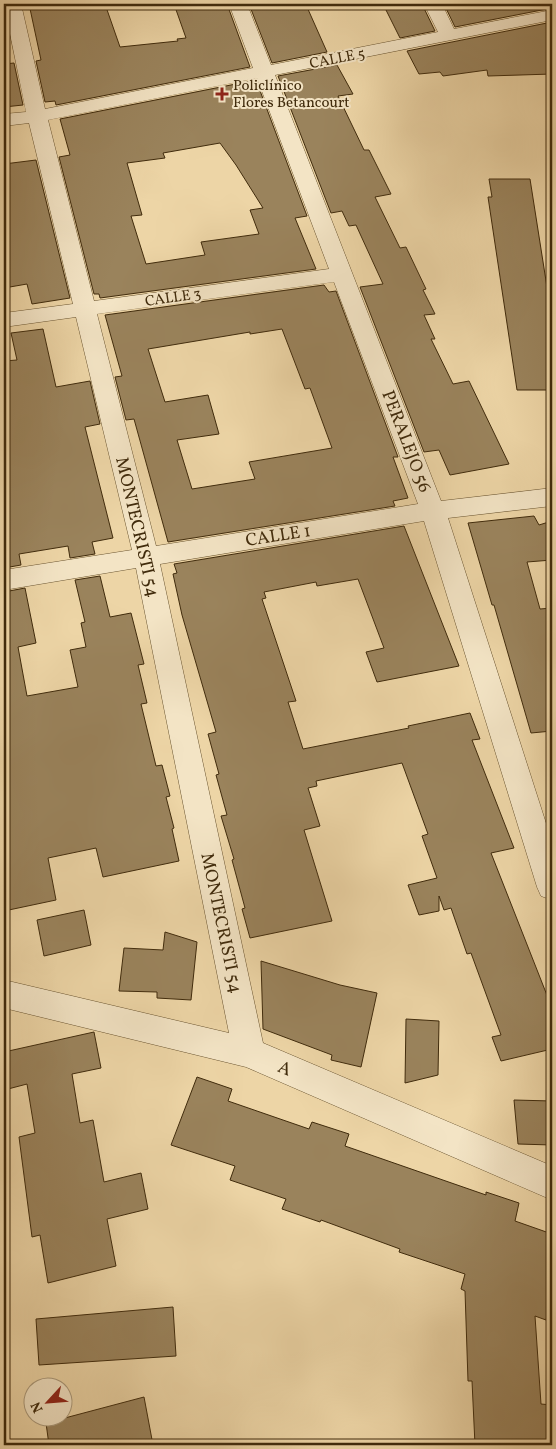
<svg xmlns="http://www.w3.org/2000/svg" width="556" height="1449" viewBox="0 0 556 1449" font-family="Vollkorn,serif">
  <rect width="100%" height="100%" fill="#edd5a6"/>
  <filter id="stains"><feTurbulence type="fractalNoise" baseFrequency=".004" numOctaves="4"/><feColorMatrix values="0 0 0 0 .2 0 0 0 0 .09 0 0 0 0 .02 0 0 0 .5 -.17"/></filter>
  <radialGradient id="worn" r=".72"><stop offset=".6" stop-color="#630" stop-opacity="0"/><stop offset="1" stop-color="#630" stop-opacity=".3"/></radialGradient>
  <g fill="#9a835c" stroke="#402b0c" fill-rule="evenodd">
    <polygon points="29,4 105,4 120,47 178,41 177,39 186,38 174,4 227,4 250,67 56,105 55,101 45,102 36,61 41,60"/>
    <polygon points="249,4 303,4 303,8 307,7 327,52 272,63"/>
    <polygon points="405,4 422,4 435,31 400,38 384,6"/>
    <polygon points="444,4 552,4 552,8 455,27"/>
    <polygon points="552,22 552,74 488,76 487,70 443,76 440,72 419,74 407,51"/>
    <polygon points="14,63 23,105 4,107 4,64"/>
    <polygon points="337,65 353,94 338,96 364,150 369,150 391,194 375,197 400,248 406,247 426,289 423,290 435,314 424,315 435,339 431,339 453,384 469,381 509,464 450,475 439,450 424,452 360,287 383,284 356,225 349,226 342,211 331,213 278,76"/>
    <path d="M256 80 307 216 295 218 316 269 100 298 99 294H94L59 157 70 155 60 119ZM220 143 236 165 263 208 250 210 259 234 201 242 205 255 146 264 131 216 142 215 127 163 165 158 163 153Z"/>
    <polygon points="36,160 70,298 32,304 27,284 4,288 4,164"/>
    <polygon points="489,179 530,179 552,319 552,390 517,390 488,197 492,197"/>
    <path d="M324 285 329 292 336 291 398 457H393L408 498 393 501 395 506 168 542 134 419 126 420 115 377 122 376 105 315ZM282 329 305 389 310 388 332 448 249 462 255 479 192 489 177 440 219 434 208 395 165 402 148 349 250 332V334Z"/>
    <polygon points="43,329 56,387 90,381 100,424 85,427 113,538 92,542 95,554 70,558 68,546 19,554 21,565 4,568 4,361 17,360 11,333"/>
    <polygon points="534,516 539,525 552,521 552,560 527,562 540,609 552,608 552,731 531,733 494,605 492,605 468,523"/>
    <polygon points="404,526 459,666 377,682 366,652 384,648 358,579 317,586 316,582 264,592 266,598 262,599 296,701 288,702 303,749 409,728 408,726 470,713 480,739 472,740 514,848 491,853 552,1008 552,1049 501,1061 492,1037 501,1035 471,953 467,954 451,908 444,910 439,896 439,911 419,915 408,885 437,878 422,836 428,834 402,763 316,781 317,786 308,788 320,826 304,830 332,921 250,938 242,909 245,908 232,860 234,859 221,816 227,815 216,775 219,774 208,734 216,732 182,615 173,574 177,573 174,564"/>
    <polygon points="100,576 110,617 131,613 144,664 138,665 147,703 141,704 156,766 162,765 170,796 166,797 174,828 172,829 179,861 103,877 96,848 48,858 56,900 4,911 4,592 25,588 36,643 18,647 27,696 78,687 70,650 86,647 81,623 85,622 75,580"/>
    <polygon points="84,910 91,945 44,956 37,920"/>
    <polygon points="165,932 197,942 191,1000 157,998 157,992 119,991 124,948 163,950"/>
    <polygon points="261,961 340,985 377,993 361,1067 331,1060 332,1055 263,1029"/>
    <polygon points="406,1019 439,1021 438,1075 405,1083"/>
    <polygon points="94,1032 101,1068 72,1074 80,1123 93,1120 104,1182 141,1173 148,1209 107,1219 116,1266 48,1283 40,1235 32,1237 19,1137 35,1133 27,1084 8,1089 4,1052"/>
    <polygon points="197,1077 232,1089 228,1101 309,1129 312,1122 349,1134 345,1146 486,1195 486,1192 519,1203 515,1221 552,1234 552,1290 546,1320 535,1316 541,1404 552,1405 552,1445 475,1445 472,1381 468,1381 465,1291 461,1289 465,1274 399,1252 400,1249 321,1220 320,1222 282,1209 286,1199 230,1180 235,1166 171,1145"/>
    <polygon points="514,1100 552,1101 552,1145 518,1144"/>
    <polygon points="173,1307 176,1356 39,1365 36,1319"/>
    <polygon points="144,1397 153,1445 49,1445 46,1423"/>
  </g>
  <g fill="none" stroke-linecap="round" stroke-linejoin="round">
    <g stroke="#6b5632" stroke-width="1">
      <path id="minor" d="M4 4H21L45 109 253 68 229 4H247L271 65 438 32 424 4H442L454 29 552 10V20L275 75 441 501 552 488V506L448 518 552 842V900L541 896 537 887 424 521 160 564 263 1043 552 1166V1200L246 1067 4 1008V980L229 1033 136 568 4 590V570L132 550 76 317 4 327V313L73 304 29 123 4 126V114L26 112ZM257 78 329 269 94 301 48 120ZM334 282 418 504 156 546 97 314Z"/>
    </g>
    <use href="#minor" fill="#f3e4c5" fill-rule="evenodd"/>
  </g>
  <path fill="#8f2418" stroke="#f3e4c5" stroke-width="2" d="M219.5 86.5h5v5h5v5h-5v5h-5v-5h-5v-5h5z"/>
  <g text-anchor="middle" stroke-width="4" stroke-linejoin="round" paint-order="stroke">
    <g font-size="15" fill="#402b0c" stroke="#f3e4c5">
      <text transform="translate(337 58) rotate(-11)" y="5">CALLE 5</text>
      <text transform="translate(173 297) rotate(-8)" y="5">CALLE 3</text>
    </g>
    <g font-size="15" fill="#402b0c" stroke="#f3e4c5" text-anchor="start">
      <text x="233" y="90">Policlínico<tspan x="233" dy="17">Flores Betancourt</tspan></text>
    </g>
    <g font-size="18" fill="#402b0c" stroke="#f3e4c5">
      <text transform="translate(407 441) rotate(69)" y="6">PERALEJO 56</text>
      <text transform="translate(138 527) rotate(77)" y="6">MONTECRISTI 54</text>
      <text transform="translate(278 535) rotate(-9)" y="6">CALLE 1</text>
      <text transform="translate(222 923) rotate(78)" y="6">MONTECRISTI 54</text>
      <text transform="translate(285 1068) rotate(23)" y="6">A</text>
    </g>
  </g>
  <rect width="556" height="1449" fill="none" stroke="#edd5a6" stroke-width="20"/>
  <rect x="5" y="5" width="546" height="1439" fill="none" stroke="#402b0c" stroke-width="2.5"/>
  <rect x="10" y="10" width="536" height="1429" fill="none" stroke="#402b0c"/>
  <g transform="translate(48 1402) rotate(244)"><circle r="24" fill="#f3e4c5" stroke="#ab9a7b"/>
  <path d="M0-4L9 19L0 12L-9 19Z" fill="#8f2418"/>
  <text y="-8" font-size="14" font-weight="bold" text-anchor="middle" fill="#402b0c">N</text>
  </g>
  <rect width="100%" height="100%" filter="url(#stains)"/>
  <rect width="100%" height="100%" fill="url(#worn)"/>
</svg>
